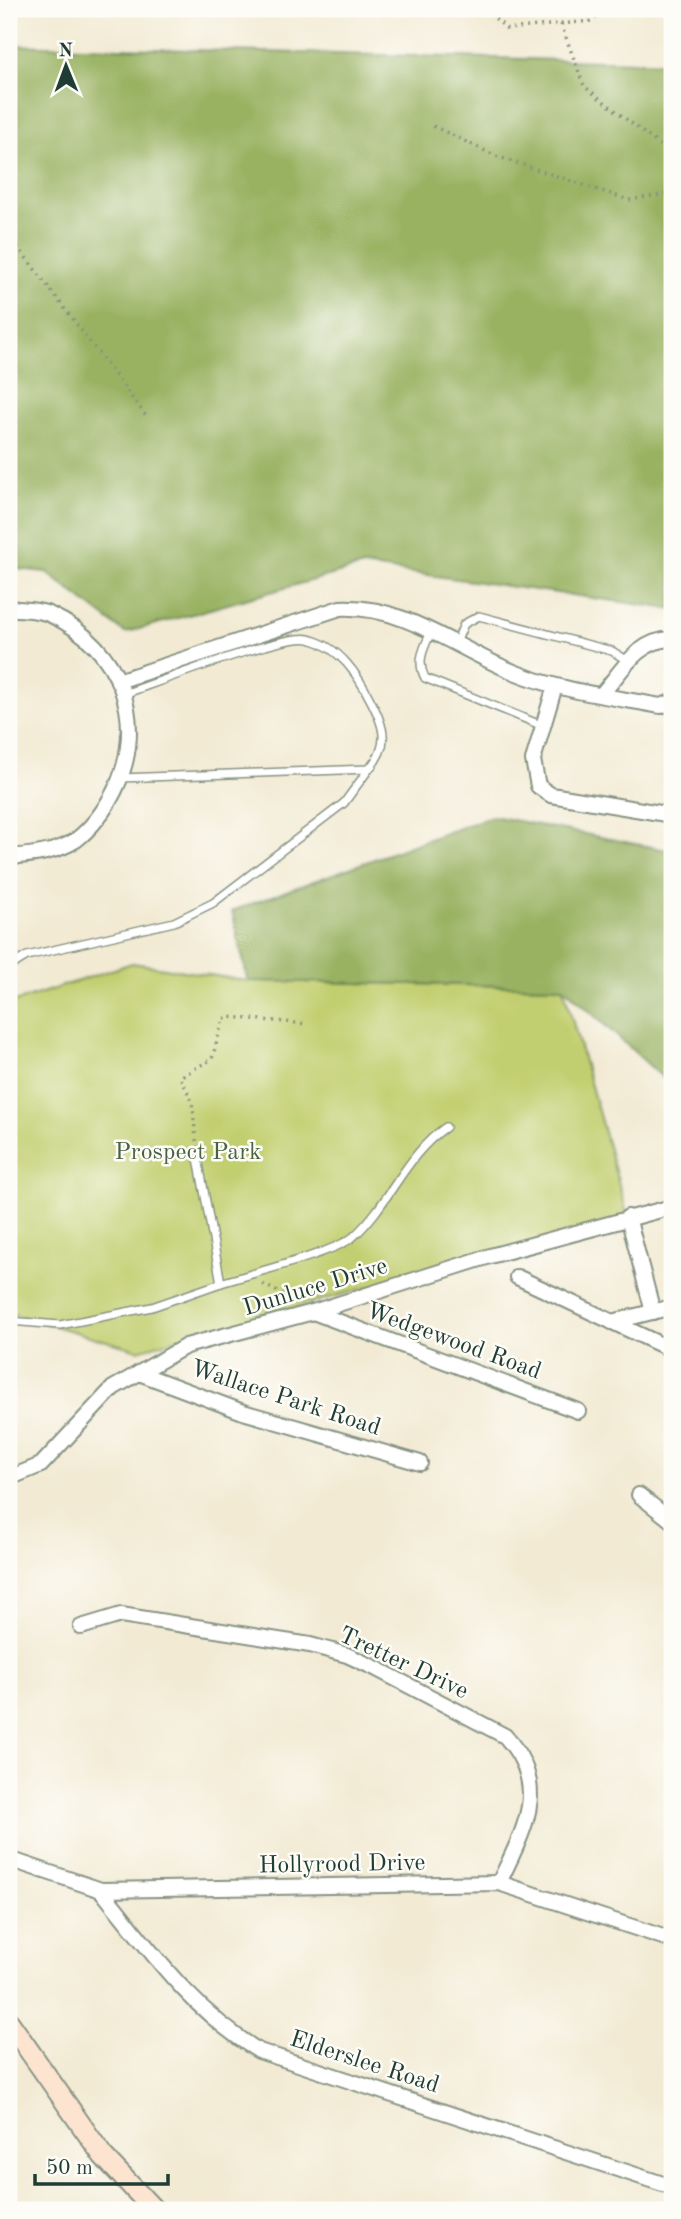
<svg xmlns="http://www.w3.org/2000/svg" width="681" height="2219" viewBox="0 0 681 2219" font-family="'Old Standard TT',serif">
  <rect width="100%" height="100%" fill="#fdfcf7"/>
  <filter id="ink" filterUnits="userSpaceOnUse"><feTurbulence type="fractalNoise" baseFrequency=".0143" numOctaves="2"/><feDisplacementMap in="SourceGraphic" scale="14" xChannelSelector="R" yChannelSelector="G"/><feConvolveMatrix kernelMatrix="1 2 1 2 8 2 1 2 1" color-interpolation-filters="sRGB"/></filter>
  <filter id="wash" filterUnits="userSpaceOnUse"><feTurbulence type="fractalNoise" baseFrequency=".00686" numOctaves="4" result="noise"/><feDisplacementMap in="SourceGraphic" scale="28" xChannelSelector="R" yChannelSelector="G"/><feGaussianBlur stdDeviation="1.57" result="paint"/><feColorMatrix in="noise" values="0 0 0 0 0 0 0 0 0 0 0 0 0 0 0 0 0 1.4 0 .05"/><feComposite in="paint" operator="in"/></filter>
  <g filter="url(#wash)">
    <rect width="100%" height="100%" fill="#f2ead3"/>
    <polygon fill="#c2cf70" stroke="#708652" stroke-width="2" points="132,963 248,981 563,987 628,1217 138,1350 9,1313 9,1004"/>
    <g fill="#99b262" stroke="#5c784b" stroke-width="2">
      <polygon points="9,45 672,63 672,609 363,566 125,633 46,572 9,568"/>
      <polygon points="492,816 672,851 672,1086 563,987 248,981 232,911"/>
    </g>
  </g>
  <g filter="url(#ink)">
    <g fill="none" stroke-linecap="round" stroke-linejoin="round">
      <g stroke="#889484" stroke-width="10">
        <g id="lane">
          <path d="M431 632C424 648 416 661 425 678L543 726"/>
          <polyline points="456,643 464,624 479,616 612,651 628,661"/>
          <path d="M120 778 369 769C390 745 385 728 371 701 358 675 340 647 309 639 285 633 156 683 124 694"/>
          <polyline points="9,967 27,956 174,922 213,903 344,803 369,769"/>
          <path d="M221 1283C249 1274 334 1253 353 1237 390 1204 405 1155 446 1127"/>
          <polyline points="9,1321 60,1325 152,1307 221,1283 198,1158"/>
        </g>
      </g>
      <g stroke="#889484" stroke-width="18">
        <g id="street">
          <path d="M9 608C22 610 39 609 51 615 121 647 148 722 115 790 105 810 94 826 76 840 56 853 31 855 9 857"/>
          <path d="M118 681 340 608C405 605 456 649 514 672 560 691 612 697 661 706L672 702"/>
          <polyline points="555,686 533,760 538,786 551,795 672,815"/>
          <path d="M601 695C623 670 637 640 672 639"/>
          <polyline points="628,1217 653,1312"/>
          <polyline points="517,1277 672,1350"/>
          <polyline points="313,1312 578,1411"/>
          <polyline points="612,1322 672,1307"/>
          <polyline points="139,1373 243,1412 420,1463"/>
          <polyline points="9,1478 41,1465 113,1388 186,1346 313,1312 490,1256 672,1207"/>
          <polyline points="639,1495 672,1521"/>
          <path d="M81 1627 121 1615 310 1645 347 1655 377 1669 505 1736C551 1787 524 1829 499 1883"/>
          <polyline points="9,1859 101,1890 499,1883 672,1940"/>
          <path d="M101 1890C150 1950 191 2010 259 2051L672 2187"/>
        </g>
      </g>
      <g stroke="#889484" stroke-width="23">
        <polyline id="secondary" points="9,2022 103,2156 154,2210"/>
      </g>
      <g stroke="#889484" stroke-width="3.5" stroke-dasharray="2 5" stroke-linecap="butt">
        <polyline points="9,9 66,9"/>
        <polyline points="485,9 507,29 591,21 609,9"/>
        <polyline points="561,24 584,86 672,155"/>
        <polyline points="433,126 496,156 629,200 672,193"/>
        <polyline points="9,235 146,416"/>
        <polyline points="197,1148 192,1101 180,1077 212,1059 223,1019 229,1017 308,1024"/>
        <polyline points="263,1284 293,1300"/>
      </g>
      <use href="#lane" stroke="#fff" stroke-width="7"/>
      <use href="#street" stroke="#fff" stroke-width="14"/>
      <use href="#secondary" stroke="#fde4d1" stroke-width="19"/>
    </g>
  </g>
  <g text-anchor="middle" stroke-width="5" stroke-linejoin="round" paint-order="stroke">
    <g font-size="24" fill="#486243" stroke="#fdfcf7">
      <text x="188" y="1159">Prospect Park</text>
    </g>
    <g font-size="24" fill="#1f3d34" stroke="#fdfcf7">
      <text transform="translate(315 1286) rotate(-17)" y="8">Dunluce Drive</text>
      <text transform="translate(454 1340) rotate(20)" y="8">Wedgewood Road</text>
      <text transform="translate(286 1397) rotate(18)" y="8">Wallace Park Road</text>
      <text transform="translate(404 1662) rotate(25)" y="8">Tretter Drive</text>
      <text transform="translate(342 1863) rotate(-1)" y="8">Hollyrood Drive</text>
      <text transform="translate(365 2061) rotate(18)" y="8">Elderslee Road</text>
    </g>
  </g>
  <rect width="681" height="2219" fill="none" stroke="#fdfcf7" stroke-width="35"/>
  <g transform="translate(66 66) rotate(359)" stroke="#fdfcf7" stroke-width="5" paint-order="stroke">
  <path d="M0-5L12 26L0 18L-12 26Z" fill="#1f3d34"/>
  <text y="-10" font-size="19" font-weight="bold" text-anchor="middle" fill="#1f3d34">N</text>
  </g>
  <path d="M35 2174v10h133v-10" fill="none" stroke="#1f3d34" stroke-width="3.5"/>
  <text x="46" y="2174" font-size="21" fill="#1f3d34" stroke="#fdfcf7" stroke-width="5" paint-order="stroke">50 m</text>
</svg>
